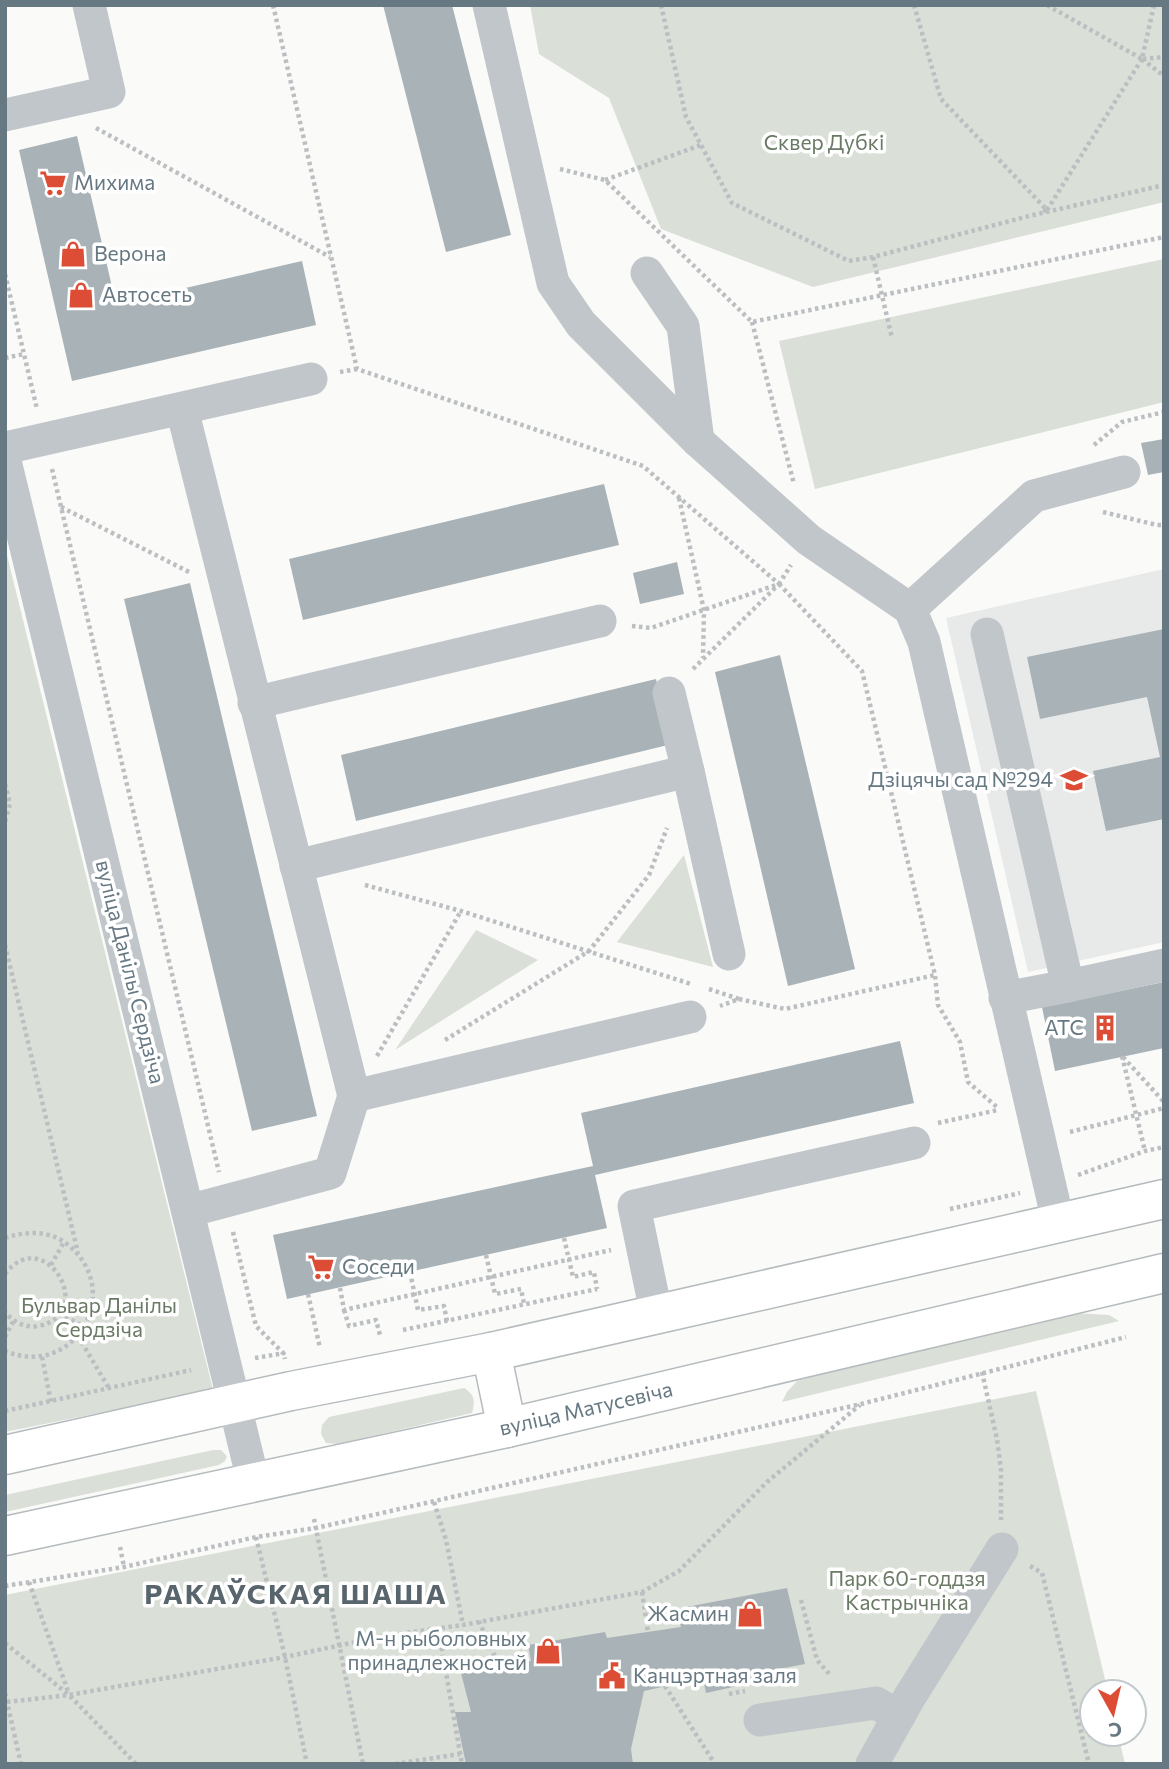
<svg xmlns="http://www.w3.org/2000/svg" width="1169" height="1769" viewBox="0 0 1169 1769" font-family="Commissioner,sans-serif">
  <rect width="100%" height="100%" fill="#fafaf8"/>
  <polygon fill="#e8eae9" points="1164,569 1164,942 1028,972 946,618"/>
  <g fill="#dadfd7">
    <polygon points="530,5 1164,5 1164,202 813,287 661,229 609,98 539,54"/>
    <polygon points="1164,259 1164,402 815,489 779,341"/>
    <polygon points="5,547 213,1390 5,1432"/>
    <polygon points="684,855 713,967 617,942"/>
    <polygon points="476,930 538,960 395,1050"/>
    <polygon points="1073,1313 1109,1315 1119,1321 782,1402 787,1392 797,1381 1031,1319"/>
    <path d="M464 1388C475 1395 475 1401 472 1413L338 1444 326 1443 321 1434 322 1425 329 1417Z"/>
    <polygon points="1036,1391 1108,1692 1092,1692 1092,1734 1118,1734 1125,1764 5,1764 5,1595"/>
    <polygon points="213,1450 221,1450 227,1456 225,1461 219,1465 5,1512 5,1495"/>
  </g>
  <g fill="#a8b2b7">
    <polygon points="383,5 452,5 511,235 446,252"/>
    <polygon points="77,136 116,304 302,261 316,325 72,381 19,150"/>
    <polygon points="1164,439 1164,472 1148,475 1141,443"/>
    <polygon points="604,484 619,545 303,620 289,559"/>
    <polygon points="677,562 684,594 640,604 633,573"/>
    <polygon points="190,583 317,1116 252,1131 124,599"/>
    <polygon points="1164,629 1164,819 1106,831 1093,771 1160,757 1147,697 1040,719 1027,657"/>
    <polygon points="780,655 855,969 788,986 715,672"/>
    <polygon points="656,679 672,744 356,821 341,755"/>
    <polygon points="1164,982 1164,1048 1055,1071 1042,1007"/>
    <polygon points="900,1041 914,1103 595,1175 607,1228 287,1299 273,1235 593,1166 581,1113"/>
    <polygon points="787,1588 805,1664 763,1672 760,1681 706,1693 703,1678 644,1691 631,1749 633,1764 466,1764 455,1712 471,1712 461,1673 531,1661 528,1645 605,1632 607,1638 681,1627 676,1609"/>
  </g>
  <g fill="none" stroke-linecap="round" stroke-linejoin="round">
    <g stroke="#b5bbbe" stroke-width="41">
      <g id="major">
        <polyline points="491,1352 507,1428"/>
        <polyline points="5,1455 291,1391 491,1352 1164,1199"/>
        <polyline points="5,1536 507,1428 1164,1273"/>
      </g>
    </g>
    <g stroke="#bcbfc2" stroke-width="4.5" stroke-dasharray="3.5 3.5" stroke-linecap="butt">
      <polyline points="273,5 357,369 643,466 779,584 691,671"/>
      <polyline points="661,5 686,117 732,203 849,261 873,257 1029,216 1164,185"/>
      <polyline points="914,5 941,99 1047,210 1043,211"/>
      <polyline points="1047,5 1142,59 1154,5"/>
      <polyline points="1142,59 1164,76"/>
      <polyline points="1143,59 1164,57"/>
      <polyline points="96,128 330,257"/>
      <polyline points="560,169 605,180 752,322 1164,237"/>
      <polyline points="605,180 701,145"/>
      <polyline points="1047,210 1142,59"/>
      <polyline points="873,257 892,338"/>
      <polyline points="5,274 37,409"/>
      <polyline points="752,322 794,484"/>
      <polyline points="5,358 24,354"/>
      <polyline points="340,372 357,369"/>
      <polyline points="1094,445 1122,422 1164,412"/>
      <polyline points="52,469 219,1172"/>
      <polyline points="679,498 704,610 703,658"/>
      <polyline points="61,507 191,573"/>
      <polyline points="1103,512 1157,525 1164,525"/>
      <polyline points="779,584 862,671 935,975 938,1005 960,1042 968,1082 998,1108"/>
      <polyline points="632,626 651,628 779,584 791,565"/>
      <polyline points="5,784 10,804 5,822"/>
      <polyline points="365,885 461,911 691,984"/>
      <polyline points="5,945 78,1253"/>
      <polyline points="709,989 739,999 720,1006"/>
      <polyline points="739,999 785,1009 935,975"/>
      <polyline points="445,1040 589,951 649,875 667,828"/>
      <polyline points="377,1056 461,911"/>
      <polyline points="1122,1056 1145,1151"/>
      <polyline points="1123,1057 1164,1102"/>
      <polyline points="938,1123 998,1110"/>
      <polyline points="1070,1132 1164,1108"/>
      <polyline points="1078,1175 1145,1151 1164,1147"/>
      <polyline points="950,1209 1020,1193"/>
      <polyline points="233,1232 256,1326 284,1354 285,1359"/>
      <path d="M5 1238C26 1231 49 1230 67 1244 126 1291 75 1380 5 1351"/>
      <polyline points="564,1238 573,1277 594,1272 597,1289"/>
      <polyline points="486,1255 495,1294 521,1289 524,1304"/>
      <polyline points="51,1265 64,1242"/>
      <polyline points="410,1272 418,1310 444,1306 447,1321"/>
      <path d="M5 1274C45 1222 99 1315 38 1326 25 1328 13 1322 5 1312"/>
      <polyline points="340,1288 344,1310 611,1250"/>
      <polyline points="308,1294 320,1348"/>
      <polyline points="344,1310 349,1326 376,1320 380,1335"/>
      <polyline points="59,1313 84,1327"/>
      <polyline points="403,1330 597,1289"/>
      <polyline points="78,1336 110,1390"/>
      <polyline points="5,1337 14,1320"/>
      <polyline points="42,1357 51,1402"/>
      <polyline points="255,1358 285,1353"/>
      <polyline points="982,1372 997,1439 1001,1470 1001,1520"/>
      <polyline points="5,1411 191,1370"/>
      <polyline points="434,1502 446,1540 463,1625"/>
      <polyline points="314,1519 363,1764"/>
      <polyline points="256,1537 285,1657 307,1764"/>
      <polyline points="120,1547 124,1567"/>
      <polyline points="1030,1566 1042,1573 1089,1764"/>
      <polyline points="29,1582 69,1694"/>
      <polyline points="5,1586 124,1567 256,1537 316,1528 861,1404 1126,1337"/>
      <polyline points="642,1592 648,1632"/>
      <polyline points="801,1600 817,1660 831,1676"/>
      <polyline points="479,1621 499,1666"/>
      <polyline points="438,1627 462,1764"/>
      <polyline points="5,1643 69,1695 136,1764"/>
      <polyline points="665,1686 715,1764"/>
      <polyline points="5,1693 21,1764"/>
      <polyline points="729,1694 745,1691"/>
      <polyline points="7,1702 69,1695 285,1657 384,1636 463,1625 642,1592 679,1571 767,1482 860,1405"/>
      <polyline points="395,1764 460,1754"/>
    </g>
    <g stroke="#c1c6ca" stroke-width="33">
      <polyline points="489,5 553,283 581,324 698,441 809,540 910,609 924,642 1058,1221"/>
      <polyline points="5,115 109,92 89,5"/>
      <polyline points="647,273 683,326 698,441"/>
      <polyline points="182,409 354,1096 690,1017"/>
      <polyline points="5,448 311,379"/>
      <polyline points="5,461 254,1484"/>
      <polyline points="910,609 1034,496 1124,472"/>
      <polyline points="987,634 1068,986 1164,965"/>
      <polyline points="669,693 688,771"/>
      <polyline points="254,703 600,621"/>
      <polyline points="296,866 688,771 729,954"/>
      <polyline points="1005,998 1068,986"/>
      <polyline points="188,1211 330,1173 354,1096"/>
      <polyline points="656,1312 634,1206 914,1143"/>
      <polyline points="760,1720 876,1703 899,1716"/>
      <polyline points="872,1764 909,1698 1002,1549"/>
    </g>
    <use href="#major" stroke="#fff" stroke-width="38"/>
  </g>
  <defs>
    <g id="supermarket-bare" transform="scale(2.1)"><path d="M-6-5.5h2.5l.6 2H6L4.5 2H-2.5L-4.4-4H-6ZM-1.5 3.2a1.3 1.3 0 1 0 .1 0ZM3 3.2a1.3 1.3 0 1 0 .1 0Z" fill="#dd4d35" stroke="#fff" stroke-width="2.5" paint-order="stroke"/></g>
    <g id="shop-bare" transform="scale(2.1)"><path d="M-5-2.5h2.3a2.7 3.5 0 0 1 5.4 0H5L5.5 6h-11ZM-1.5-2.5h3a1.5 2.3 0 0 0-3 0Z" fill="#dd4d35" stroke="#fff" stroke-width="2.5" paint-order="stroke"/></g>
    <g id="school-bare" transform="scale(2.1)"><path d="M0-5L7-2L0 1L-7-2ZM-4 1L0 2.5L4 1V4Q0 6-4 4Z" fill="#dd4d35" stroke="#fff" stroke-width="2.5" paint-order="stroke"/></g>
    <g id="building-bare" transform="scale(2.1)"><path d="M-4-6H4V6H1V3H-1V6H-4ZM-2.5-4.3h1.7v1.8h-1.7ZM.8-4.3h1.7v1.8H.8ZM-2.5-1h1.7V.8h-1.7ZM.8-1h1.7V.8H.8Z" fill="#dd4d35" stroke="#fff" stroke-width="2.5" paint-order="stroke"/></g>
    <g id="civic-bare" transform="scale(2.1)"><path d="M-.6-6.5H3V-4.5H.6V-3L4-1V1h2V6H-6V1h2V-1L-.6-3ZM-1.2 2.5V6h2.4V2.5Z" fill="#dd4d35" stroke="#fff" stroke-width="2.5" paint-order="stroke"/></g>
  </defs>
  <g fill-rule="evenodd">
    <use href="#supermarket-bare" x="53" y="183"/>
    <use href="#shop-bare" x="73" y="254"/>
    <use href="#shop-bare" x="81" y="295"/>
    <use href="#school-bare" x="1074" y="780"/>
    <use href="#building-bare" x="1105" y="1028"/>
    <use href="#supermarket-bare" x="321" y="1267"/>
    <use href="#shop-bare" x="750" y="1614"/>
    <use href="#shop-bare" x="548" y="1651"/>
    <use href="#civic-bare" x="612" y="1676"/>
  </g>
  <g text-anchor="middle" stroke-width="7" stroke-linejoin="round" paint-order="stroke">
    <g font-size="21" fill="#6a7a65" stroke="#fff">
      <text x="824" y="150">Сквер Дубкі</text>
      <text x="99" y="1313">Бульвар Данілы<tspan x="99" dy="24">Сердзіча</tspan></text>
      <text x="907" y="1586">Парк 60-годдзя<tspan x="907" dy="24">Кастрычніка</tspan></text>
    </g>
    <g font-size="21" fill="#667882" stroke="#fff" text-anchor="start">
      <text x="74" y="190">Михима</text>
      <text x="94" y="261">Верона</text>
      <text x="102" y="302">Автосеть</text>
      <text x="1053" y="787" text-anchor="end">Дзіцячы сад №294</text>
      <text x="1084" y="1035" text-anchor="end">АТС</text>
      <text x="342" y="1274">Соседи</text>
      <text x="729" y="1621" text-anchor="end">Жасмин</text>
      <text x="527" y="1646" text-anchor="end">М-н рыболовных<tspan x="527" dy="24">принадлежностей</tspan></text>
      <text x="633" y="1683">Канцэртная заля</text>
    </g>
    <g font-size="21" fill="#667882" stroke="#fff">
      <text transform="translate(130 972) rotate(76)" y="7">вуліца Данілы Сердзіча</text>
      <text transform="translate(586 1409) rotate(-13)" y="7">вуліца Матусевіча</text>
    </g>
    <g font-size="28" font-weight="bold" letter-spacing="2" fill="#58656d" stroke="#fff">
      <text x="296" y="1604">РАКАЎСКАЯ ШАША</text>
    </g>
  </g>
  <rect width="1169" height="1769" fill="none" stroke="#667882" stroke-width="14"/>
  <g transform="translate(1113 1713) rotate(172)"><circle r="33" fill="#ffffff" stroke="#c2c9cd" stroke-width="2"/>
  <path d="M0-5L12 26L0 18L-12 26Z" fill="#dd4d35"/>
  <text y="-10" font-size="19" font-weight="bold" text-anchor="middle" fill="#667882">С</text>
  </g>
</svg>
